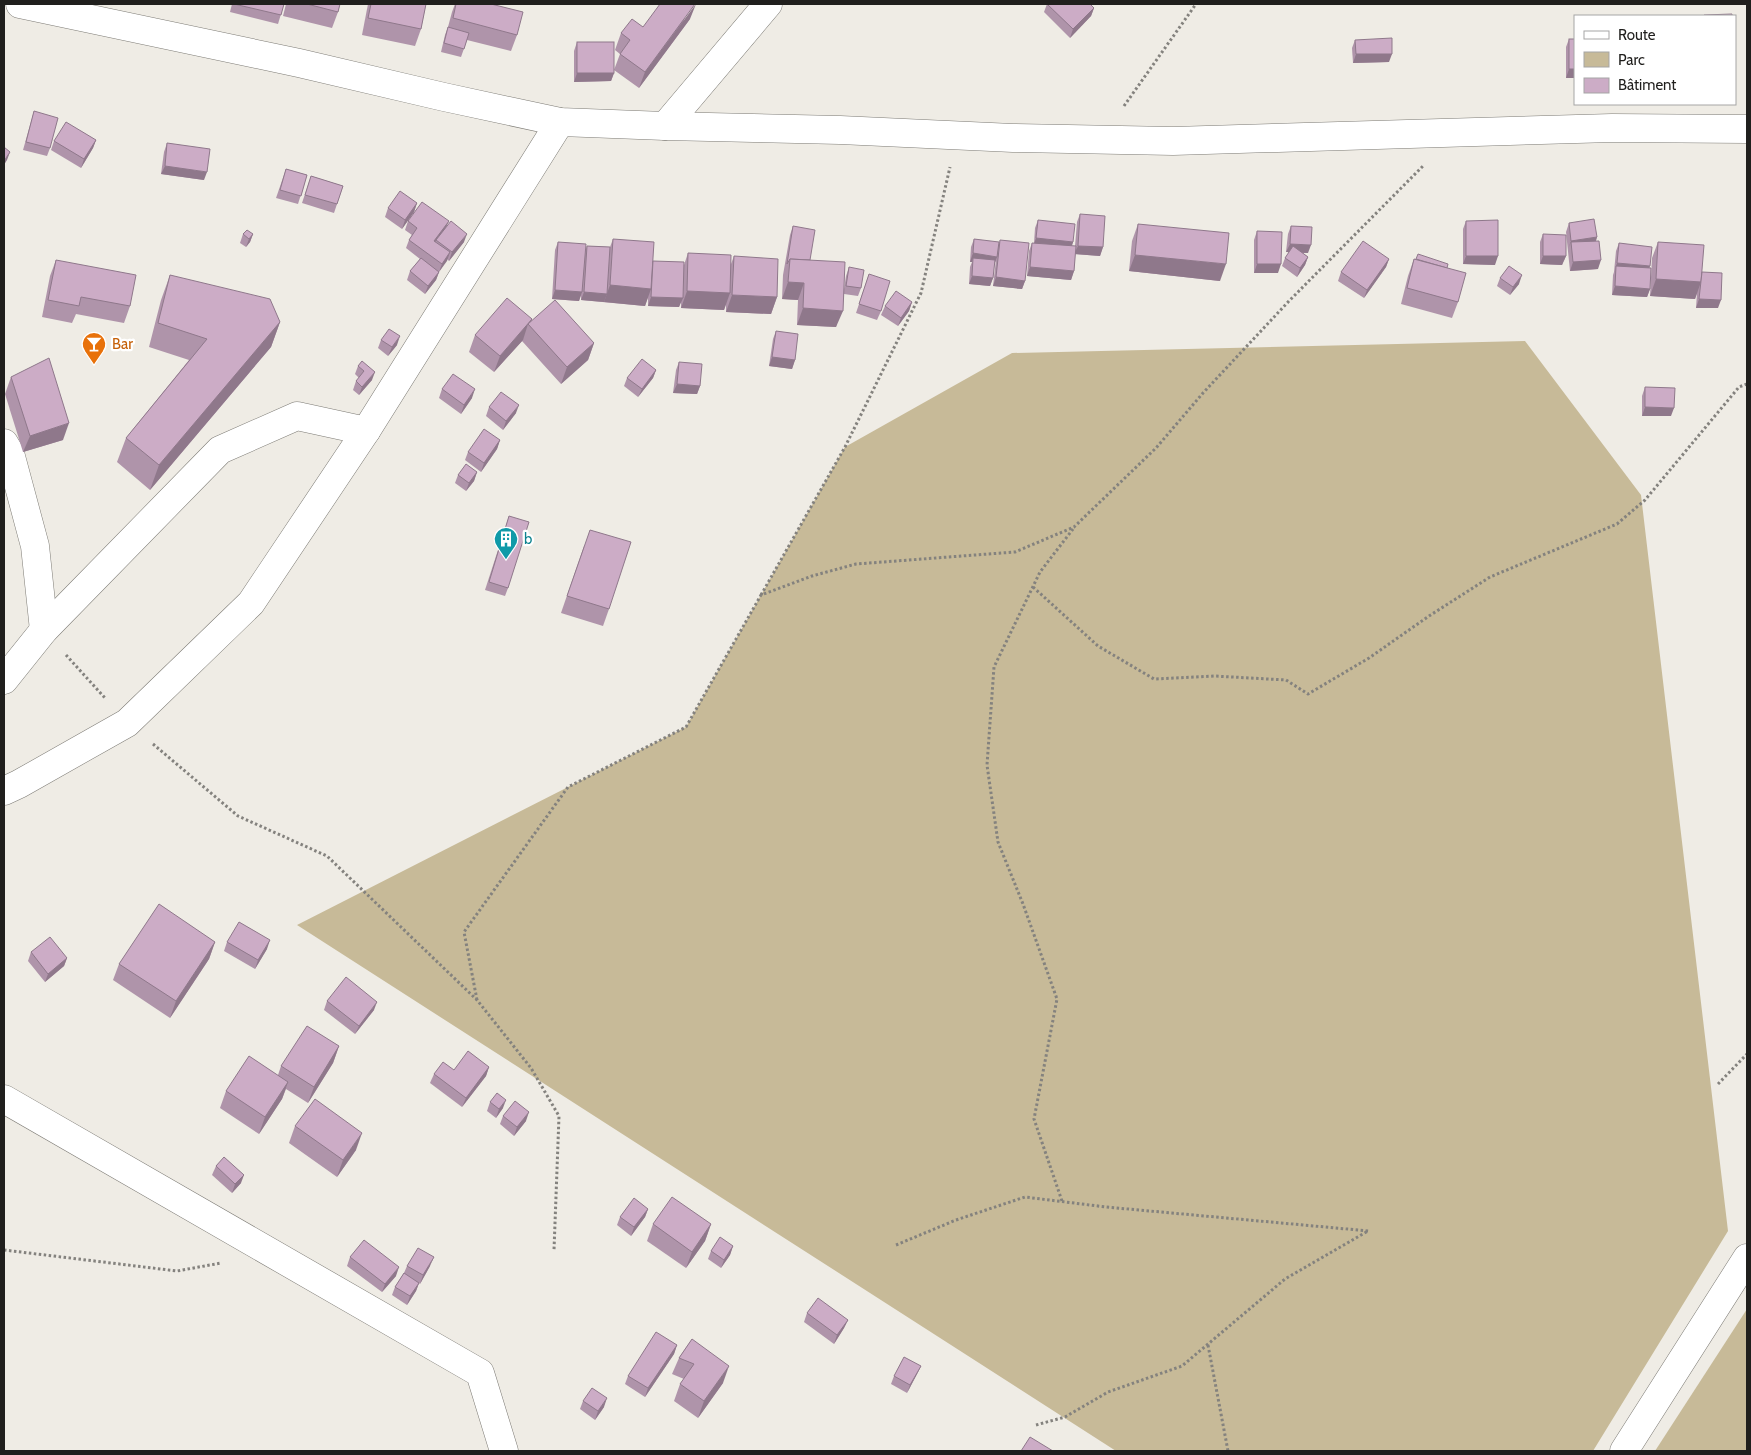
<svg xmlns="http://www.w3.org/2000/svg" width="1751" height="1455" viewBox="0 0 1751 1455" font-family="Cabin,sans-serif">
  <rect width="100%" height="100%" fill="#efece5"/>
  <g fill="#c7ba98">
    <polygon points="1525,341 1641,495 1728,1231 1593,1451 1116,1451 297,925 686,727 845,447 1012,353"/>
    <polygon points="1747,1309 1747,1451 1655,1451"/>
  </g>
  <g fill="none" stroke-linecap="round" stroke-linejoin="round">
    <g stroke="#7d7b75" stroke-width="29">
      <g id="minor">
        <polyline points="665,126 768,4"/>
        <polyline points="4,443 10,453 35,546 44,630"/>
        <polyline points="4,680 44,630 220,450 297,416 366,431"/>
        <polyline points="4,791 19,784 127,723 251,603 366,431 560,122"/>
        <polyline points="4,1099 480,1373 504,1451"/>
        <polyline points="1624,1451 1747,1258"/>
      </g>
    </g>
    <g stroke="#7d7b75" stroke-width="29">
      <polyline id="tertiary" points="20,4 299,63 444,97 560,122 665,126 840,130 1013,138 1173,141 1612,128 1747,129"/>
    </g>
    <g stroke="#84827e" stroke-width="3" stroke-dasharray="2.5 2.5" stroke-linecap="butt">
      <polyline points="1124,106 1196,4"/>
      <polyline points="1033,587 1098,646 1154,679 1214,676 1286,680 1308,694 1369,658 1429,616 1490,577 1617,524 1645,500 1739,387 1747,384"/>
      <polyline points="761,595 845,447 921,293 950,167"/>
      <polyline points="66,655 105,698"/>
      <polyline points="153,744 238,816 327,856 477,1000 531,1068 559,1116 554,1250"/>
      <polyline points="477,1000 464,932 568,787 686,727 761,595 812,576 856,564 1015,552 1074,527 1156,448 1203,393 1289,301 1423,166"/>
      <polyline points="1718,1084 1747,1054"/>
      <polyline points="1062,1201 1034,1119 1057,999 1023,904 998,842 987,765 994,667 1040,572 1073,529"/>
      <polyline points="896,1245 956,1220 1025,1197 1106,1207 1369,1231"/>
      <polyline points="4,1250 177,1271 221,1263"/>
      <polyline points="1208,1345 1228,1451"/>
      <polyline points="1036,1425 1065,1417 1108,1392 1182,1366 1285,1279 1368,1231"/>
    </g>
    <use href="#minor" stroke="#fff" stroke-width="28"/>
    <use href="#tertiary" stroke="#fff" stroke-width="28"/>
  </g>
  <g fill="#af94aa">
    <polygon points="232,4 284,4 278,24 230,12"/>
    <polygon points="286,4 340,4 338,12 332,28 283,16"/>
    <polygon points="368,4 426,4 421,29 415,46 362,35"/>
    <polygon points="455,4 491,4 517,35 511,51 467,40 461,57 441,52 445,35 448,27 452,12"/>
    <polygon points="1047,4 1094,8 1091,16 1070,38 1044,12"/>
    <polygon points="690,19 639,88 614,70 620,54 615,50 621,33 643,27"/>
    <polygon points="1569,39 1575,78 1566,78 1566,47"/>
    <polygon points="1355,40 1389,62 1353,63 1352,48"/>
    <polygon points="577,42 614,73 611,81 574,82 574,51"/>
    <polygon points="34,111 50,148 47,156 23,150"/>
    <polygon points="96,140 93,148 81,168 51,150 54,141"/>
    <polygon points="167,143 204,180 161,174 164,152"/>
    <polygon points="286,169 307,175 298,204 276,198"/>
    <polygon points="311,176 343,186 334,213 302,203"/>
    <polygon points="417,203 414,212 402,229 385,217 388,208"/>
    <polygon points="1080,214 1103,247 1100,256 1075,254 1074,271 1071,280 1027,276 1029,251 1032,243 1034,243 1035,228 1038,220 1073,242 1072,246 1075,246 1077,222"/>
    <polygon points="408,221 449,221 446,227 464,242 449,261 447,259 439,272 436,280 425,294 407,280 410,271 420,259 406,248 409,240 412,235 405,230"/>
    <polygon points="1466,221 1495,265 1463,264 1463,229"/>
    <polygon points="1569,223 1597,237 1596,241 1598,269 1570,271 1566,232"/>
    <polygon points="1138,224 1220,281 1129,271 1132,241"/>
    <polygon points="793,226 810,260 844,289 846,276 849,267 861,288 858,296 844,294 836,327 797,325 798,300 782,299 783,275 790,235"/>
    <polygon points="1291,226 1308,253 1303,253 1308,257 1305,265 1297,277 1282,266 1285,258 1289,252 1286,252 1288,234"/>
    <polygon points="1257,231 1278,273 1254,273 1254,240"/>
    <polygon points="243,234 253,234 250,242 246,247 240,243"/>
    <polygon points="1543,234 1566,256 1562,265 1540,264 1540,242"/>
    <polygon points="613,239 653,261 684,265 688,253 731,264 734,256 777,297 771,314 726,312 726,304 724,310 681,308 681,301 679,307 648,306 648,297 645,306 581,300 581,295 579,301 552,299 555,250 558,242 585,251 587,246 610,247"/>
    <polygon points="974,239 999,244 1000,240 1025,281 1022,289 993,286 996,260 994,265 993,278 990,286 969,284 970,267 972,262 970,262 971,247"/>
    <polygon points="1658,242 1702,272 1718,308 1696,308 1697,293 1695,299 1650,296 1652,258"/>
    <polygon points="1619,243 1650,268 1650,289 1647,297 1612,295 1613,275 1614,272 1616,251"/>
    <polygon points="1389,259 1386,267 1364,298 1338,281 1341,272"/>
    <polygon points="1414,259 1447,268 1458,302 1452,318 1401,304 1408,276"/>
    <polygon points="56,260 130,306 124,323 76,314 72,323 42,317 50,276"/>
    <polygon points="869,274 881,311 877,320 856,313"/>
    <polygon points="170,275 280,322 271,347 150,490 117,462 126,438 189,360 149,347 161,300"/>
    <polygon points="1500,278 1519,284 1510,295 1497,286"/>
    <polygon points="912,302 909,311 898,326 881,315 885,306"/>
    <polygon points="532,319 531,322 594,343 588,360 561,384 522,341 523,340 494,372 469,352 475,335"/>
    <polygon points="776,331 795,360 792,369 769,366 773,339"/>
    <polygon points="381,340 397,345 388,356 378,348"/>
    <polygon points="362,361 372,380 359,395 353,390 356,381 359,378 355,374 358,366"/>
    <polygon points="679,362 700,386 697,394 673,393 676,370"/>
    <polygon points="656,370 653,378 638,397 624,386 627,378"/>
    <polygon points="11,377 63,440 23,452 5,394"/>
    <polygon points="1645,387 1671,416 1642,416 1642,396"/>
    <polygon points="442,389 472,398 461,414 439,398"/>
    <polygon points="489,407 516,413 503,430 486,416"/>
    <polygon points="500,440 497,449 481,472 465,460 468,452"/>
    <polygon points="477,472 474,481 466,491 455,483 458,475"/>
    <polygon points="509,516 508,588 505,596 485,590"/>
    <polygon points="584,546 609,609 603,626 561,613"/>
    <polygon points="215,942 209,959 170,1018 113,980 119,964"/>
    <polygon points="227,942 267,949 255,969 224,951"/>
    <polygon points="31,952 67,958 64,966 45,982 28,961"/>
    <polygon points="327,1001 374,1010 355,1034 324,1010"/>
    <polygon points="339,1046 333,1063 308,1103 286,1089 282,1099 259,1134 220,1108 226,1091 278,1075 281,1066"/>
    <polygon points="489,1067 486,1076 462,1107 430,1083 434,1074 454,1070"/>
    <polygon points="490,1102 503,1108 496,1118 487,1111"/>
    <polygon points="503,1116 526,1121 514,1136 500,1124"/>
    <polygon points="295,1126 356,1150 337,1177 289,1143"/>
    <polygon points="216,1166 241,1183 232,1193 212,1175"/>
    <polygon points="648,1209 645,1217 631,1236 617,1225 620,1217"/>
    <polygon points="653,1224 711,1224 705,1241 686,1268 647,1241"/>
    <polygon points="733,1246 730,1255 721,1268 708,1259 711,1251"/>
    <polygon points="350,1257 396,1276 382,1292 347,1266"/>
    <polygon points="407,1266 430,1266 420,1284 419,1283 416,1291 407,1305 392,1295 395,1287 404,1273"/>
    <polygon points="807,1313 848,1320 844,1328 834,1344 804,1322"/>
    <polygon points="692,1339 723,1383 698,1418 674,1401 680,1384 684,1379 672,1374 679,1358"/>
    <polygon points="677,1345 674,1354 645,1397 625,1384 628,1376"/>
    <polygon points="921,1366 917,1374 907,1393 891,1384 894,1376"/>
    <polygon points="583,1401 604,1407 595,1420 580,1409"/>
  </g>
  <g fill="#8f788b">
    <polygon points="696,4 690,19 639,88 645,72"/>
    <polygon points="1094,8 1091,16 1070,38 1073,29"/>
    <polygon points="1356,54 1392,54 1389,62 1353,63"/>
    <polygon points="1569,69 1575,69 1575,78 1566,78"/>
    <polygon points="577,73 614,73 611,81 574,82"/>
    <polygon points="96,140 93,148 81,168 84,159"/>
    <polygon points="10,152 7,160 4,165 4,161"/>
    <polygon points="165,166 207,172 204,180 161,174"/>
    <polygon points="417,203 414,212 402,229 405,220"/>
    <polygon points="449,221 445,229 436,240 435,244 434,241"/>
    <polygon points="253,234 250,242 246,247 249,239"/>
    <polygon points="467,234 464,242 449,261 452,252"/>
    <polygon points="1597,237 1594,246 1571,242 1568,249 1571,241"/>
    <polygon points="1036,238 1073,242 1070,251 1033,247"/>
    <polygon points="1290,244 1311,245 1308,253 1286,252"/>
    <polygon points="1078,246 1103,247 1100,256 1074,254"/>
    <polygon points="450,252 447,261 439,272 442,264"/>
    <polygon points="973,253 997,257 994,265 973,258 972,262 970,262"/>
    <polygon points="1135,255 1226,264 1220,281 1129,271"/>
    <polygon points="1466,256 1498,256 1495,265 1463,264"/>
    <polygon points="1543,256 1566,256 1562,265 1540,264"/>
    <polygon points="1308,257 1305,265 1297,277 1300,268"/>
    <polygon points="1389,259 1386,267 1364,298 1367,290"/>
    <polygon points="1601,260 1598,269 1570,271 1573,262"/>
    <polygon points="1617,263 1650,266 1647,275 1616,266 1614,272"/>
    <polygon points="1257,264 1281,264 1278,273 1254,273"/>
    <polygon points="1030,267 1074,271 1071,280 1027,276"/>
    <polygon points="439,272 436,280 425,294 428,286"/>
    <polygon points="1522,275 1519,284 1510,295 1513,287"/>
    <polygon points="972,276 993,278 990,286 969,284"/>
    <polygon points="996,277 1025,281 1022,289 993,286"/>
    <polygon points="1656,279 1701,282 1695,299 1650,296"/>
    <polygon points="788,282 804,283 798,300 782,299"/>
    <polygon points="610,285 651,289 645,306 604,302"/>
    <polygon points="1615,286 1650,289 1647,297 1612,295"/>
    <polygon points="555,290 582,292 579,301 552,299"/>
    <polygon points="687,291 730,293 724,310 681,308"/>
    <polygon points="584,292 607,294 604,302 581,300"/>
    <polygon points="732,295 777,297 771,314 726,312"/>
    <polygon points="651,297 683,298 679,307 648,306"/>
    <polygon points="1699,299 1721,300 1718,308 1696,308"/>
    <polygon points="912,302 909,311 898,326 901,318"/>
    <polygon points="803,308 843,311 836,327 797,325"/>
    <polygon points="532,319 530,326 528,324 523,340 494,372 500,356"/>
    <polygon points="280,322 271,347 150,490 159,465"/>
    <polygon points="400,336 397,345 388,356 392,347"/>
    <polygon points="594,343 588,360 561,384 567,367"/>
    <polygon points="772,357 795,360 792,369 769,366"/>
    <polygon points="656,370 653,378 638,397 642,389"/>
    <polygon points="375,372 372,380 359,395 362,387"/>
    <polygon points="677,384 700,386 697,394 673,393"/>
    <polygon points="475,389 472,398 461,414 464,405"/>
    <polygon points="519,405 516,413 503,430 506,421"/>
    <polygon points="1645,407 1674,408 1671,416 1642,416"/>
    <polygon points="69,423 63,440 23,452 30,436"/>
    <polygon points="500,440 497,449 481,472 484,463"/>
    <polygon points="477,472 474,481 466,491 469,483"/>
    <polygon points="270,940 267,949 255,969 258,960"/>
    <polygon points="215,942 209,959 170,1018 176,1001"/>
    <polygon points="67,958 64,966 45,982 48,974"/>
    <polygon points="377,1002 374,1010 355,1034 359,1026"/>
    <polygon points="339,1046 333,1063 308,1103 314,1087"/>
    <polygon points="489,1067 486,1076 462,1107 466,1098"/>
    <polygon points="288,1082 282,1099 259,1134 265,1117"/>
    <polygon points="506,1100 503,1108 496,1118 499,1109"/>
    <polygon points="529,1112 526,1121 514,1136 517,1127"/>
    <polygon points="362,1133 356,1150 337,1177 343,1160"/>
    <polygon points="244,1175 241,1183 232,1193 235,1184"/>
    <polygon points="648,1209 645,1217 631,1236 634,1227"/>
    <polygon points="711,1224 705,1241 686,1268 692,1252"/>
    <polygon points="733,1246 730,1255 721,1268 724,1260"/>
    <polygon points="434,1257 430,1266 420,1284 423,1275"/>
    <polygon points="399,1267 396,1276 382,1292 385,1284"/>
    <polygon points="419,1283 416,1291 407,1305 410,1296"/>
    <polygon points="848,1320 844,1328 834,1344 837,1335"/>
    <polygon points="677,1345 674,1354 645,1397 648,1388"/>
    <polygon points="729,1366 723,1383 698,1418 704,1401"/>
    <polygon points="921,1366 917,1374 907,1393 910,1385"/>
    <polygon points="607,1398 604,1407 595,1420 598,1411"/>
  </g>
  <g fill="#ccacc6" stroke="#8f788b">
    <polygon points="234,4 284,4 281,15"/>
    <polygon points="307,4 340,4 338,12"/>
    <polygon points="371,4 426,4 421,29 368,18"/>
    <polygon points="456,4 491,4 523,12 517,35 453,18"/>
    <polygon points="660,4 695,4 645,72 620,54 630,40 621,33 632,19 643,27"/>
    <polygon points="1047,4 1090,4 1094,8 1073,29"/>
    <polygon points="1732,14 1732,16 1704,16 1704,15"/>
    <polygon points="448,27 469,33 464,49 444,43"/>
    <polygon points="1392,38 1392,54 1356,54 1355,40"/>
    <rect x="1569" y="39" width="6" height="30"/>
    <rect x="577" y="42" width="37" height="31"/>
    <polygon points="34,111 58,118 50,148 26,142"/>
    <polygon points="66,122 96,140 84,159 54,141"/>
    <polygon points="167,143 210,149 207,172 165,166"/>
    <polygon points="4,147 10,152 4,161"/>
    <polygon points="286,169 307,175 301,196 280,190"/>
    <polygon points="311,176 343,186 337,204 305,195"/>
    <polygon points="400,191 417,203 405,220 388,208"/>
    <polygon points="422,202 449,221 434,241 450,252 442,264 409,240 417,228 408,221"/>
    <polygon points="1080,214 1105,216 1103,247 1078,246"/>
    <polygon points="1594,219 1597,237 1571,241 1569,223"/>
    <polygon points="1038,220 1075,224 1073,242 1036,238"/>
    <polygon points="1498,220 1498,256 1466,256 1466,221"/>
    <polygon points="451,221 467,234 452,252 436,240"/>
    <polygon points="1138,224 1229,233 1226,264 1135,255"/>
    <polygon points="793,226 815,230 810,260 790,259 787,264"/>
    <polygon points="1291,226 1312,227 1311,245 1290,244"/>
    <polygon points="247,230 253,234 249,239 243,234"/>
    <polygon points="1257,231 1282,232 1281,264 1257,264"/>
    <polygon points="1543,234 1566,235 1566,256 1543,256"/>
    <polygon points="613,239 654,242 651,289 610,285"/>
    <polygon points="974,239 999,242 997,257 973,253"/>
    <polygon points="1000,240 1029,243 1025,281 996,277"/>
    <polygon points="1363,241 1389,259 1367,290 1341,272"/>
    <polygon points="1599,241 1601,260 1573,262 1571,242"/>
    <polygon points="558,242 586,244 582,292 555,290"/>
    <polygon points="1658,242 1704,245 1701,282 1656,279"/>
    <polygon points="1032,243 1076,246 1074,271 1030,267"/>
    <polygon points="1619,243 1652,247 1650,266 1617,263"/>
    <polygon points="587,246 610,247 607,294 584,292"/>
    <polygon points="1293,246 1308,257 1300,268 1285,258"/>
    <polygon points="688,253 731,255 730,293 687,291"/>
    <polygon points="1418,254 1448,264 1447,268 1416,259"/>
    <polygon points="734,256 778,259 777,297 732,295"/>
    <polygon points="421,258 439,272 428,286 410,271"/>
    <polygon points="973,258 995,260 993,278 972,276"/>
    <polygon points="790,259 845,262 843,311 803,308 804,283 788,282"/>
    <polygon points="1414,259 1466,273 1458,302 1407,288"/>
    <polygon points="56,260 136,275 130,306 81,297 79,306 48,300"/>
    <polygon points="653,261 684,262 683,298 651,297"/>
    <polygon points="1509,266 1522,275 1513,287 1500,278"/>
    <polygon points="1616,266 1651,268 1650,289 1615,286"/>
    <polygon points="849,267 864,270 861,288 846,286"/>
    <polygon points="1702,272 1722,273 1721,300 1699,299"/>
    <polygon points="869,274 890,281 881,311 859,304"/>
    <polygon points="170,275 270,299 280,322 159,465 126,438 207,339 158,323"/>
    <polygon points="896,291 912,302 901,318 885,306"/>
    <polygon points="507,298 532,319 500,356 475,335"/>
    <polygon points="555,300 594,343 567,367 528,324"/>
    <polygon points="389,329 400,336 392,347 381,340"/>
    <polygon points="776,331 798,334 795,360 772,357"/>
    <polygon points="49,358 69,423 30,436 11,377"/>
    <polygon points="642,359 656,370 642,389 627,378"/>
    <polygon points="362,361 375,372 362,387 356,381 364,371 358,366"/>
    <polygon points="679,362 702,364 700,386 677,384"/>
    <polygon points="453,374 475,389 464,405 442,389"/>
    <polygon points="1645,387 1675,388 1674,408 1645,407"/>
    <polygon points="501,392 519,405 506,421 489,407"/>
    <polygon points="484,429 500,440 484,463 468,452"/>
    <polygon points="466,464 477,472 469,483 458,475"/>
    <polygon points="509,516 529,522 508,588 489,582"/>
    <polygon points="590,530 631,542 609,609 567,596"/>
    <polygon points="159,904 215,942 176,1001 119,964"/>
    <polygon points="239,922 270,940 258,960 227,942"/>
    <polygon points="50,937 67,958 48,974 31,952"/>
    <polygon points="346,977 377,1002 359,1026 327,1001"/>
    <polygon points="307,1026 339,1046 314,1087 281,1066"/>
    <polygon points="468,1051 489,1067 466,1098 434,1074 443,1062 454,1070"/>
    <polygon points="249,1056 288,1082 265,1117 226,1091"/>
    <polygon points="497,1093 506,1100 499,1109 490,1102"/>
    <polygon points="315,1099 362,1133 343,1160 295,1126"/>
    <polygon points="515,1101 529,1112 517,1127 503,1116"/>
    <polygon points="224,1157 244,1175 235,1184 216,1166"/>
    <polygon points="672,1197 711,1224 692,1252 653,1224"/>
    <polygon points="634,1198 648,1209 634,1227 620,1217"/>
    <polygon points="720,1237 733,1246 724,1260 711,1251"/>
    <polygon points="364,1240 399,1267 385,1284 350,1257"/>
    <polygon points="418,1248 434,1257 423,1275 407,1266"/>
    <polygon points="404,1273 419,1283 410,1296 395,1287"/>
    <polygon points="818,1298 848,1320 837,1335 807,1313"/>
    <polygon points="656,1332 677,1345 648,1388 628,1376"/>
    <polygon points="692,1339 729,1366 704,1401 680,1384 694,1364 679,1358"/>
    <polygon points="904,1357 921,1366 910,1385 894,1376"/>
    <polygon points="592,1388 607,1398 598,1411 583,1401"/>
    <polygon points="1030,1437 1053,1451 1021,1451"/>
  </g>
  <defs>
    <g id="bar-pin" transform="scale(1.25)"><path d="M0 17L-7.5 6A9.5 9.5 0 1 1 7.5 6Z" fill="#e8710a" stroke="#fff"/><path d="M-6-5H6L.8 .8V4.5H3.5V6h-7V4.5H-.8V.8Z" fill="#fff"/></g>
    <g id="building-pin" transform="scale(1.25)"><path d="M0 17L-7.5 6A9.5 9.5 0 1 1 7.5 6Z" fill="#0f9aa8" stroke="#fff"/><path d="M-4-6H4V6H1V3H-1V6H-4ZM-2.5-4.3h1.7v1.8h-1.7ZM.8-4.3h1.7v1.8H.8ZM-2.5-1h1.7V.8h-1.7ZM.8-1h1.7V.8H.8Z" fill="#fff"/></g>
  </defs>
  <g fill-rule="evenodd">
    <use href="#bar-pin" x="94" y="344"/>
    <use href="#building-pin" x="506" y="539"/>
  </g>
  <g text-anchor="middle" stroke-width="4.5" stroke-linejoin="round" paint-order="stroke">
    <g font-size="15" fill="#c56008" stroke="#fff" text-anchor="start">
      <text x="112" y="349">Bar</text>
    </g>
    <g font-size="15" fill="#0d838f" stroke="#fff" text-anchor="start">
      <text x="524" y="544">b</text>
    </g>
  </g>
  <rect width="1751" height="1455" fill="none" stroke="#201f1d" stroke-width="10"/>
  <rect x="1574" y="15" width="162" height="90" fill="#ffffff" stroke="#a6a5a5"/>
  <rect x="1584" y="31" width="25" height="8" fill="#ffffff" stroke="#a6a5a5"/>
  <text x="1618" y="40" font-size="15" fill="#201f1d">Route</text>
  <rect x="1584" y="52" width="25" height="15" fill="#c7ba98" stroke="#a6a5a5"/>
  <text x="1618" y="65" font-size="15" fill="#201f1d">Parc</text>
  <rect x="1584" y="78" width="25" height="15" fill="#ccacc6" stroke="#a6a5a5"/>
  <text x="1618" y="90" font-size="15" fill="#201f1d">Bâtiment</text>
</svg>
